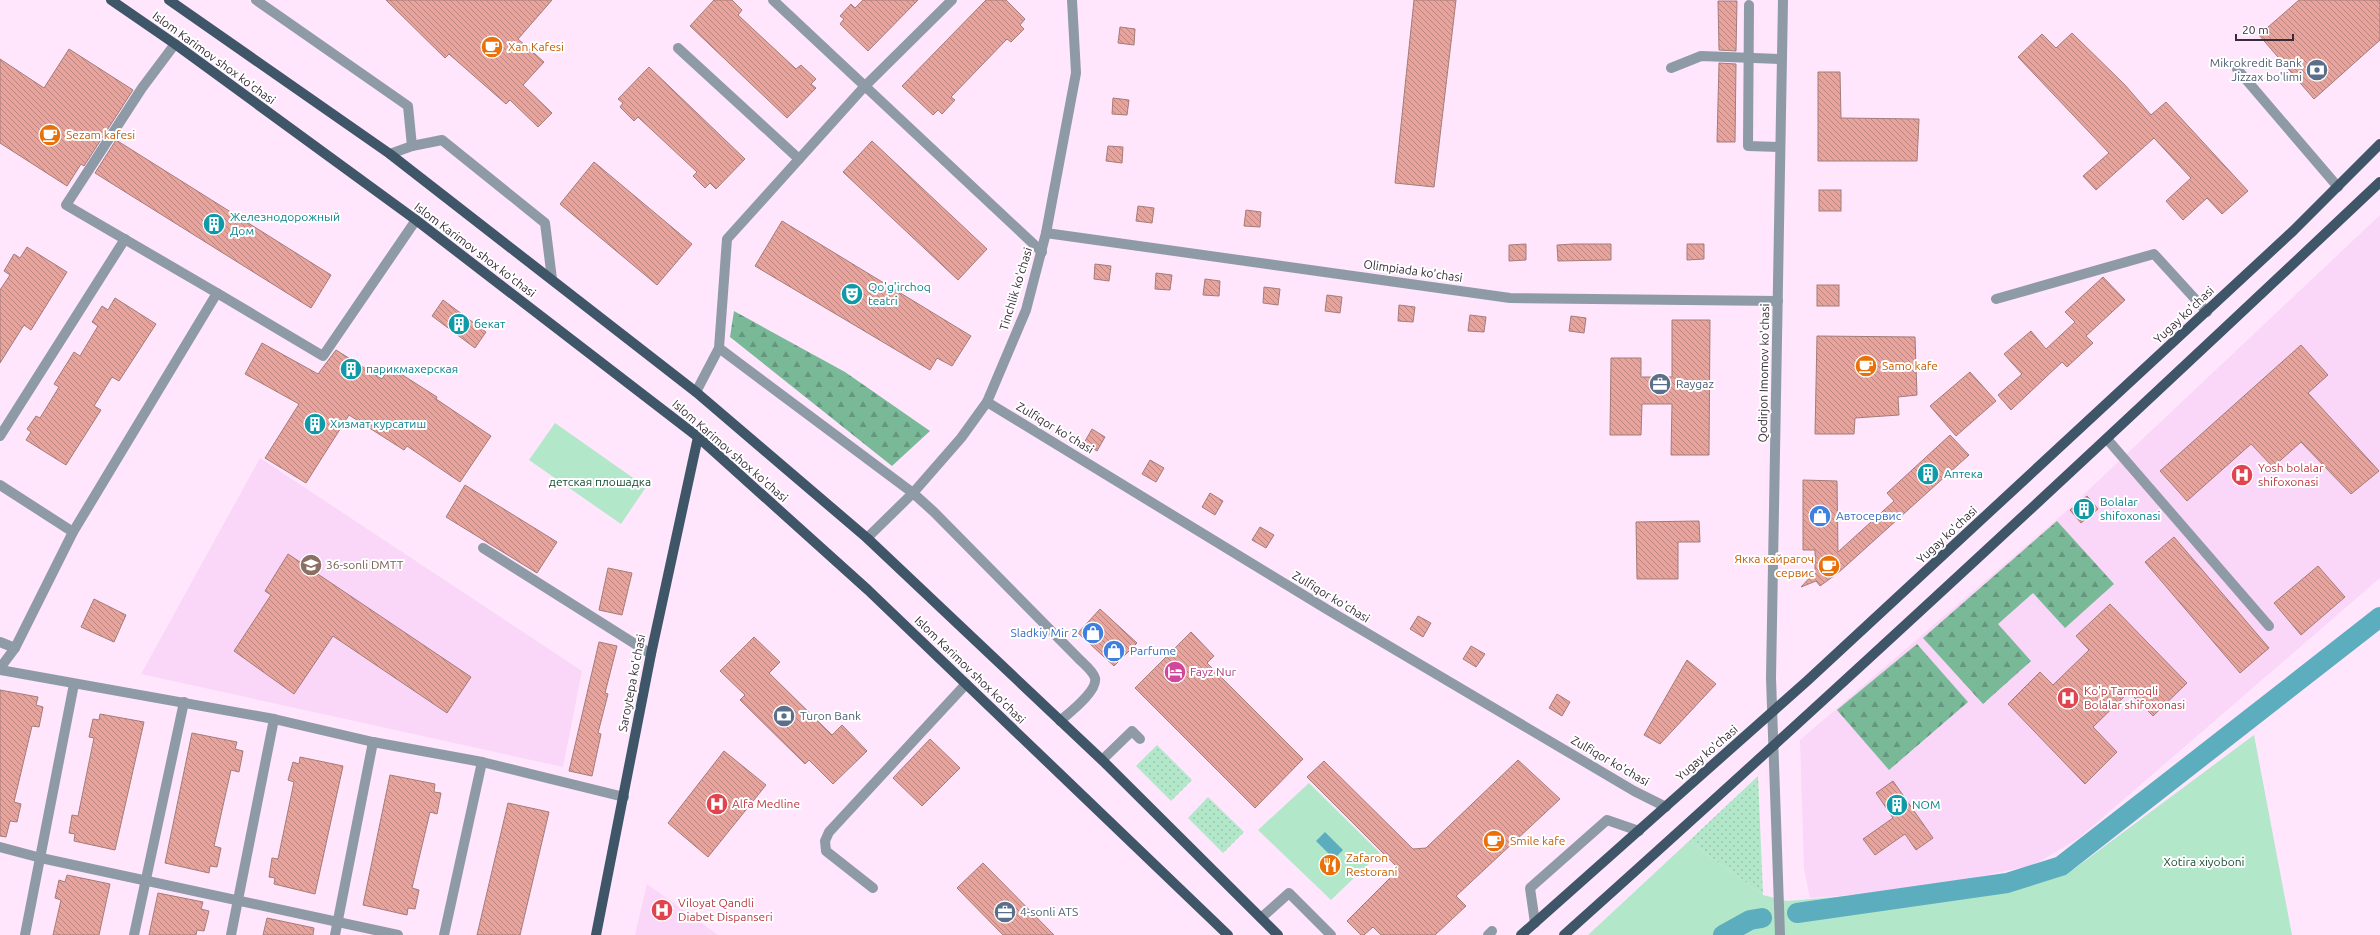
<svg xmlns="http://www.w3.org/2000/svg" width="2380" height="935" viewBox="0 0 2380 935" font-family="Ubuntu,sans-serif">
  <defs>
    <pattern id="grass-dots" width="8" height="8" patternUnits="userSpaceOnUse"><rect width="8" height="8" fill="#b2e7c9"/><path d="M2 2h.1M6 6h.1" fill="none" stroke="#9ac6ad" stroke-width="1.8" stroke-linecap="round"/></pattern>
    <pattern id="forest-firs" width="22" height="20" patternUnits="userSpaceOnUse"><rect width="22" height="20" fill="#79b998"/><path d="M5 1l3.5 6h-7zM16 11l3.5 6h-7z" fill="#64977d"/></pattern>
    <pattern id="building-back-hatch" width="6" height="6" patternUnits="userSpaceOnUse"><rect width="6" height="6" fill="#e8a39c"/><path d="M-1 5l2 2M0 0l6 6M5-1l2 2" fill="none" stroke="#bd8580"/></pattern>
  </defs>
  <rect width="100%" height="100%" fill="#ffe6fd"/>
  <g fill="#fad6f8">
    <polygon points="2380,215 2380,578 2079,838 2034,865 1910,891 1810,898 1804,869 1800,740 2063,514"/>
    <polygon points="260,458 582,671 563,767 141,674"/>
    <polygon points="647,884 718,935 635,935"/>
  </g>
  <g fill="url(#grass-dots)">
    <polygon points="1157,745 1192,780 1171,801 1136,766"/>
    <polygon points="1758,776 1763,895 1689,841"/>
    <polygon points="1208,797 1244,832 1223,853 1188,818"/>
  </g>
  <g fill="url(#forest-firs)">
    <polygon points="734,311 845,372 930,431 892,466 730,337"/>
    <polygon points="2057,521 2114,584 2065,628 2033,593 1998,624 2031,661 1983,704 1923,638"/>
    <polygon points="1917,644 1968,702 1889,770 1837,710"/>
  </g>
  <g fill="#b2e7c9">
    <polygon points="555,423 646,487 621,524 529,460"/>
    <polygon points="2254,735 2292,935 1588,935 1689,841 1763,895 1787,901 1910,891 2074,869"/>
    <polygon points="1309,783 1380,853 1331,900 1258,830"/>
  </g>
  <polygon fill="#5cadbd" points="1325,832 1343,850 1334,859 1316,841"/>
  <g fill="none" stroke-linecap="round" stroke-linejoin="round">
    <g stroke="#5cadbd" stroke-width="20">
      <polyline points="1797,913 2007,883 2061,866 2380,617"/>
      <polyline points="1723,935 1750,920 1762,918"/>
    </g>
  </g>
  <g fill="url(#building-back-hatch)" stroke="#a47c78">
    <polygon points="386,0 552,0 518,39 544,62 523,85 552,113 538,127 510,100 506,104 449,54 445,58"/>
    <polygon points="714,0 732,0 742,10 738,15 796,69 801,65 816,79 811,84 816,88 787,118 690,26"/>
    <polygon points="863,0 918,0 868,51 840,24 844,19 840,16 851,4 855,8"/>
    <polygon points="986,0 1006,0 1025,19 1020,25 1024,29 1011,42 1007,39 951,97 955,100 942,114 938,110 933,115 902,86"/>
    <polygon points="1414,0 1456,0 1434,187 1395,183"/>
    <polygon points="2299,0 2380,0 2380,40 2314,99 2259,35"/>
    <polygon points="1718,1 1737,1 1736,51 1719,50"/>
    <polygon points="1120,27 1135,29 1134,45 1118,43"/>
    <polygon points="2072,33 2125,85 2151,115 2166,102 2248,191 2222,214 2207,198 2183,220 2166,201 2191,178 2154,138 2096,190 2083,176 2109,153 2018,57 2042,34 2056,48"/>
    <polygon points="69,49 133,90 84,166 81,164 67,186 0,143 0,59 44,88"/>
    <polygon points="1719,63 1736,64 1735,142 1717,142"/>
    <polygon points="649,67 745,159 716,189 710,183 705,188 693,176 697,172 638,117 634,121 620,107 623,103 618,99"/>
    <polygon points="1818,72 1840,72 1841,118 1919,119 1917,161 1818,161"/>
    <polygon points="1113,98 1129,100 1127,115 1112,114"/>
    <polygon points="116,140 331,275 311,308 95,173"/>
    <polygon points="872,141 987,249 958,280 843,172"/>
    <polygon points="1108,146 1123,147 1122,163 1106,161"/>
    <polygon points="594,162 692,244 657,285 560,204"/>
    <rect x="1819" y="190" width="22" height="21"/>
    <polygon points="1138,206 1154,208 1152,223 1136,221"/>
    <polygon points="1246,210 1261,212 1260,227 1244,226"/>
    <polygon points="782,221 971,336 952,366 937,358 930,370 755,266"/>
    <polygon points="1526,244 1526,260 1509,261 1509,245"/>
    <polygon points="1574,244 1611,244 1611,260 1558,261 1557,245"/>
    <polygon points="1687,244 1704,244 1704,259 1687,260"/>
    <polygon points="27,247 67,272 31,330 24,325 0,363 0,290 10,275 4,271 14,254 20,258"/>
    <polygon points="1095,264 1111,266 1109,281 1094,279"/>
    <polygon points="1156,273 1172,275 1170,290 1155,289"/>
    <polygon points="2103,277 2125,300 2086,336 2093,343 2067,367 2062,362 2011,410 1998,395 2022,374 2004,354 2031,331 2046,349 2075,322 2065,312"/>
    <polygon points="1205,279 1220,281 1219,296 1203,295"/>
    <rect x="1817" y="285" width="22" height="21"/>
    <polygon points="1264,287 1280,289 1278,305 1263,303"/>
    <polygon points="1327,295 1342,297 1340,313 1325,311"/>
    <polygon points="115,298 156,324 119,381 112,377 94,406 101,410 66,465 26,440 31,432 27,429 36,416 40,418 59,387 54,384 74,352 80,356 98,326 92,322 102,306 108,310"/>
    <polygon points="443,300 486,332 475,348 432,316"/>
    <polygon points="1399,305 1415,307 1413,322 1398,321"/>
    <polygon points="1470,315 1486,317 1484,332 1468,331"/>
    <polygon points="1571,316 1586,318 1584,333 1569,331"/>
    <polygon points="1672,320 1710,320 1709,455 1671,455 1672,404 1642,404 1641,435 1610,435 1611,358 1641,358 1641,377 1672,377"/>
    <polygon points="1817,336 1915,337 1917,395 1898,397 1899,415 1855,418 1854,434 1815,434"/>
    <polygon points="262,343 318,374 336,350 382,379 390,367 437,397 436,399 491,436 460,482 407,446 404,450 349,415 306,483 265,458 299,404 245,374"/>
    <polygon points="2301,345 2328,375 2308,393 2379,471 2351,494 2301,442 2273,467 2251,444 2187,501 2160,471"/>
    <polygon points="1970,372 1996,401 1956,436 1930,406"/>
    <polygon points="1092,429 1105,437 1097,451 1084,443"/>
    <polygon points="1950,435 1969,455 1838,573 1820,586 1816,581 1801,587 1815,572 1815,550 1803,550 1803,480 1837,481 1838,552 1894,501 1887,493"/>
    <polygon points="1150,460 1164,468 1156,482 1142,474"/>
    <polygon points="465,485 557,542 537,573 446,517"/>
    <polygon points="1210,493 1223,501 1215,515 1202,507"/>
    <polygon points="2087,496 2098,509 2081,523 2070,510"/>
    <polygon points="1699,521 1700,542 1678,542 1678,579 1637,579 1636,522"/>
    <polygon points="1260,527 1274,535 1266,548 1252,540"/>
    <polygon points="2174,537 2269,648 2240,673 2145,562"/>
    <polygon points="288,554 471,677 447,713 333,636 294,694 234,651 271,595 265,591"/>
    <polygon points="2318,566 2345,597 2301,635 2274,603"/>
    <polygon points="608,568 632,573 622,615 599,610"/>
    <polygon points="94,599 126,615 114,642 81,627"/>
    <polygon points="2110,604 2187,683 2153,716 2129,692 2093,727 2117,752 2085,784 2008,704 2040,672 2053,685 2089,650 2076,636"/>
    <polygon points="1100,609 1137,643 1114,666 1078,633"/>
    <polygon points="1418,616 1431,623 1423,637 1410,629"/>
    <polygon points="1191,632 1214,656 1207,663 1303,759 1255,808 1135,688"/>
    <polygon points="754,637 780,662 769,673 832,735 842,725 867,751 833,784 809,760 805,764 740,700 745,695 720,671"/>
    <polygon points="599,642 617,646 605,693 608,694 598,733 601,734 592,776 569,771"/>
    <polygon points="1471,646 1485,654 1476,667 1463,659"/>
    <polygon points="1687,660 1716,684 1660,744 1644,735"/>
    <polygon points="0,690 38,697 36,705 43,707 39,727 32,726 14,802 21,804 17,822 10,821 6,837 0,836"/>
    <polygon points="1557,694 1570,702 1562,716 1549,708"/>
    <polygon points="100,714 144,722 115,850 74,841 75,834 69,833 72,815 78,816 94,738 89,737 93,719 99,720"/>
    <polygon points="192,733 237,742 235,749 243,751 239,772 231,770 214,846 221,848 217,867 210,866 209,873 165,863"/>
    <polygon points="930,739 960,768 922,806 893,778"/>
    <polygon points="724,751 766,785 708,857 668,823"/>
    <polygon points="300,757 343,766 315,894 274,884 275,878 269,877 272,858 278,859 294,782 288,780 293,762 299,764"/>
    <polygon points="1518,760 1560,799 1456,896 1466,906 1435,935 1381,935 1373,927 1364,935 1361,935 1347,921 1399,869 1307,777 1324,761 1413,849 1426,848"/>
    <polygon points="390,775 435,784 434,792 441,793 437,814 430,812 412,888 419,890 415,909 408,908 407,915 363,905"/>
    <polygon points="1893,781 1933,838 1916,850 1905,834 1875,855 1863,839 1893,818 1876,793"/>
    <polygon points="508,803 549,812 520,935 477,935"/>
    <polygon points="983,863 1054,935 1003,935 957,888"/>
    <polygon points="67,875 110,884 99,935 53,935 61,900 55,898 59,880 65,882"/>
    <polygon points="158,893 203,902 201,909 209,911 204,931 197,930 196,935 149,935"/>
    <polygon points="267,918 314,928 313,935 263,935"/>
  </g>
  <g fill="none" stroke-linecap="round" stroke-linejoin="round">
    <g stroke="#8e9ba6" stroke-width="10">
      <polyline points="256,0 408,106 412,146"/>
      <polyline points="773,0 1042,252"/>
      <path d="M952 0 864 87 727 239 719 348 913 493 934 512 1079 659C1084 664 1093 671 1095 678 1098 691 1069 713 1060 721"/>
      <polyline points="1749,5 1748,146 1780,147"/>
      <polyline points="678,48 799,159"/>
      <polyline points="1671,68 1701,56 1782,59"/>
      <polyline points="2237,69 2338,187"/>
      <polyline points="390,154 412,146 442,140 545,223 552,279"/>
      <polyline points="1046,233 1510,298 1778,301"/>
      <polyline points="217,293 323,356 416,220"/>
      <polyline points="1996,299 2154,254 2207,312"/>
      <polyline points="696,392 719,348"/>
      <polyline points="987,402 1328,610 1634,791 1666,807"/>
      <polyline points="0,436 125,239"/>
      <polyline points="2107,439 2269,626"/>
      <polyline points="0,485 73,532 15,648 0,668"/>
      <polyline points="73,532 217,293 66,205 142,88 175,44"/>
      <polyline points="867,538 913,493 961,438 987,402 1026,310 1046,233 1076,73 1072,0"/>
      <polyline points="483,548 651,654"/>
      <polyline points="0,642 15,648"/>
      <polyline points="0,670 274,719 373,742 482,762 624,797"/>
      <polyline points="1102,760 1132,731 1140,739"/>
      <polyline points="0,847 41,858 398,935"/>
      <polyline points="873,888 826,851 825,841 829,832 966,684"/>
      <polyline points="1261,918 1289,893 1331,935"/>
      <polyline points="1535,923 1530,888 1607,820 1639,831"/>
      <polyline points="25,935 74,684"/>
      <polyline points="134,935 184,702"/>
      <polyline points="231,935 274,719"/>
      <polyline points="335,935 373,742"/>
      <polyline points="444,935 482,762"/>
      <polyline points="1488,935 1492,931"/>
      <polyline points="1780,935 1771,678 1783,0"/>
    </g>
    <g stroke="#3f5669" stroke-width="10">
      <polyline points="111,0 175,44 416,220 698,437 868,590 1228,935"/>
      <polyline points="169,0 390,154 696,392 867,538 1102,760 1278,935"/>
      <polyline points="596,935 651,654 698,437"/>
      <polyline points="1521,935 1807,681 2293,231 2380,144"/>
      <path d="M1564 935C1840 688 2111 436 2380 182"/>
    </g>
  </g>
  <defs>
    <g id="cafe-disc" transform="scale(1.15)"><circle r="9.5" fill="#e8710a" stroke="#fff"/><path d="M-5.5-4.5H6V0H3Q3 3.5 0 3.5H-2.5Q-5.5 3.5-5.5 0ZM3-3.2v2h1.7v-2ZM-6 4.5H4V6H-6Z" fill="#fff"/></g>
    <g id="bank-disc" transform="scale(1.15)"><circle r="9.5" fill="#5c6f8a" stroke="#fff"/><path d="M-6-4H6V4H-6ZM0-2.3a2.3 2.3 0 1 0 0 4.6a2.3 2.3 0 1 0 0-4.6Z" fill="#fff"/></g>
    <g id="building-disc" transform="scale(1.15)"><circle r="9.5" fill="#0f9aa8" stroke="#fff"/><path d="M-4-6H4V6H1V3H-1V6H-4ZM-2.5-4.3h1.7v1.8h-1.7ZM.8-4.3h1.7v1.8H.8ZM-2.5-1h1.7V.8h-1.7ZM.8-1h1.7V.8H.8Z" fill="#fff"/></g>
    <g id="theatre-disc" transform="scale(1.15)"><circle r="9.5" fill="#0f9aa8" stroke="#fff"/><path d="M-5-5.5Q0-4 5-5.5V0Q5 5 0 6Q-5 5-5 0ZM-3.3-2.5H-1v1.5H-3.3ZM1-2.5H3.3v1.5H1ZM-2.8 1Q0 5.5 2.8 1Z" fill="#fff"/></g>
    <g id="office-disc" transform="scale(1.15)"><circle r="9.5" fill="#5c6f8a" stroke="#fff"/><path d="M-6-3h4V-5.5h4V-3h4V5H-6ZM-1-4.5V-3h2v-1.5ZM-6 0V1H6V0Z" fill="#fff"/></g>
    <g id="hospital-disc" transform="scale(1.15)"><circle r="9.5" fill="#e0444e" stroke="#fff"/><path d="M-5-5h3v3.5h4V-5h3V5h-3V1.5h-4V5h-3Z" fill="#fff"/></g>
    <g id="shop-disc" transform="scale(1.15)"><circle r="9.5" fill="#3f7fe0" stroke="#fff"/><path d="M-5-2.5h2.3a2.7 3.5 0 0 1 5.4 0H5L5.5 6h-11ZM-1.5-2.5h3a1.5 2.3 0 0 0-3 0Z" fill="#fff"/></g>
    <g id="school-disc" transform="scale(1.15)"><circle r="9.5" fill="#8d6e63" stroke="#fff"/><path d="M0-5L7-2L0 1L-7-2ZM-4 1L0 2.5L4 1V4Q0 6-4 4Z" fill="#fff"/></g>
    <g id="hotel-disc" transform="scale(1.15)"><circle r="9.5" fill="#d1479c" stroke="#fff"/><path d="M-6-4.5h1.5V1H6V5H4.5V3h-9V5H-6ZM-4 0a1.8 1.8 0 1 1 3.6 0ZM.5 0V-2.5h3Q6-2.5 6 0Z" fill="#fff"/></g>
    <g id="restaurant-disc" transform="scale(1.15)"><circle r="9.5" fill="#e8710a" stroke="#fff"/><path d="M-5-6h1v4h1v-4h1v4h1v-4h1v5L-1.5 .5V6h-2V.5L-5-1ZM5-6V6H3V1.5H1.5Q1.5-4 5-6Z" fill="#fff"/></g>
  </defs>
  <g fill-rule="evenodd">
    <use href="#cafe-disc" x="492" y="47"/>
    <use href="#bank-disc" x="2317" y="70"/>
    <use href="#cafe-disc" x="50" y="135"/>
    <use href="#building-disc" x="214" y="224"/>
    <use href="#theatre-disc" x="852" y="294"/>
    <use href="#building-disc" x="459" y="324"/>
    <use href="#cafe-disc" x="1866" y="366"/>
    <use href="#building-disc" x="351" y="369"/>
    <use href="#office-disc" x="1660" y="384"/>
    <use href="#building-disc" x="315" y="424"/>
    <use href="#building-disc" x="1928" y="474"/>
    <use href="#hospital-disc" x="2242" y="475"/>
    <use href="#building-disc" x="2084" y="509"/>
    <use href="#shop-disc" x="1820" y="516"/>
    <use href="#school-disc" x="311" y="565"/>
    <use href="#cafe-disc" x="1829" y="566"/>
    <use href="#shop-disc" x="1093" y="633"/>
    <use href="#shop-disc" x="1114" y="651"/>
    <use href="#hotel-disc" x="1175" y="672"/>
    <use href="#hospital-disc" x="2068" y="698"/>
    <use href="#bank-disc" x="784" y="716"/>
    <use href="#hospital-disc" x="717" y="804"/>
    <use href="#building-disc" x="1897" y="805"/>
    <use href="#cafe-disc" x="1494" y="841"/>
    <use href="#restaurant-disc" x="1330" y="865"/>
    <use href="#hospital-disc" x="662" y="910"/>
    <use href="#office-disc" x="1005" y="912"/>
  </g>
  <g text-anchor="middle" stroke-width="4" stroke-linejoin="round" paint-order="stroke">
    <g font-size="12" fill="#c56008" stroke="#fff" text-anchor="start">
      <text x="508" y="51">Xan Kafesi</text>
      <text x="66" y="139">Sezam kafesi</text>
      <text x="1882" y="370">Samo kafe</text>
      <text x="1814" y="563" text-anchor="end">Якка кайрагоч<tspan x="1814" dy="14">сервис</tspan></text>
      <text x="1510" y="845">Smile kafe</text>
      <text x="1346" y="862">Zafaron<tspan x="1346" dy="14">Restorani</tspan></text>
    </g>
    <g font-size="12" fill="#372c37" stroke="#fff">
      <text transform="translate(214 58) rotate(36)" y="4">Islom Karimov shox ko'chasi</text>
      <text transform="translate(475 250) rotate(37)" y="4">Islom Karimov shox ko'chasi</text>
      <text transform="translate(1413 271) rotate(8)" y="4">Olimpiada ko'chasi</text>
      <text transform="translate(1016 289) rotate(-73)" y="4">Tinchlik ko'chasi</text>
      <text transform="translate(2184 315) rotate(-43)" y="4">Yugay ko'chasi</text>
      <text transform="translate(1764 373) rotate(-89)" y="4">Qodirjon Imomov ko'chasi</text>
      <text transform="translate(1055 428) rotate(31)" y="4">Zulfiqor ko'chasi</text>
      <text transform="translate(730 451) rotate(41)" y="4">Islom Karimov shox ko'chasi</text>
      <text transform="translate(1947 535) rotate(-43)" y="4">Yugay ko'chasi</text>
      <text transform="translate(1331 597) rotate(31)" y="4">Zulfiqor ko'chasi</text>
      <text transform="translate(970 670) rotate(44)" y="4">Islom Karimov shox ko'chasi</text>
      <text transform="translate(632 683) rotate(-79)" y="4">Saroytepa ko'chasi</text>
      <text transform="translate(1707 753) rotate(-41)" y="4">Yugay ko'chasi</text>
      <text transform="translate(1610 761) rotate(30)" y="4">Zulfiqor ko'chasi</text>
    </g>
    <g font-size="12" fill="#4e5e75" stroke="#fff" text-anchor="start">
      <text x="2302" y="67" text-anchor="end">Mikrokredit Bank<tspan x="2302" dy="14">Jizzax bo'limi</tspan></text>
      <text x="1676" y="388">Raygaz</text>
      <text x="800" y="720">Turon Bank</text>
      <text x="1020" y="916">4-sonli ATS</text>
    </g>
    <g font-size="12" fill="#0d838f" stroke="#fff" text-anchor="start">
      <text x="230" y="221">Железнодорожный<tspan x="230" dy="14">Дом</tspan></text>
      <text x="868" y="291">Qo'g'irchoq<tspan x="868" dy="14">teatri</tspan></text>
      <text x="474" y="328">бекат</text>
      <text x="366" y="373">парикмахерская</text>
      <text x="330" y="428">Хизмат курсатиш</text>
      <text x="1944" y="478">Аптека</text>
      <text x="2100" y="506">Bolalar<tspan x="2100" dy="14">shifoxonasi</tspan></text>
      <text x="1912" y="809">NOM</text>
    </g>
    <g font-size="12" fill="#be3a42" stroke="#fff" text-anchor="start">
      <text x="2258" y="472">Yosh bolalar<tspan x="2258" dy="14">shifoxonasi</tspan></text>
      <text x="2084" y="695">Ko'p Tarmoqli<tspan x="2084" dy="14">Bolalar shifoxonasi</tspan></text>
      <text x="732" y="808">Alfa Medline</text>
      <text x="678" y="907">Viloyat Qandli<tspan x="678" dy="14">Diabet Dispanseri</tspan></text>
    </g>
    <g font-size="12" fill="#184b33" stroke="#fff">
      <text x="600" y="486">детская плошадка</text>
      <text x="2204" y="866">Xotira xiyoboni</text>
    </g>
    <g font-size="12" fill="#366cbe" stroke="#fff" text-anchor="start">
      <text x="1836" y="520">Автосервис</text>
      <text x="1078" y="637" text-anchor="end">Sladkiy Mir 2</text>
      <text x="1130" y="655">Parfume</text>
    </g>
    <g font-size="12" fill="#785e54" stroke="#fff" text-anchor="start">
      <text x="326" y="569">36-sonli DMTT</text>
    </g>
    <g font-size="12" fill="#b23c85" stroke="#fff" text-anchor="start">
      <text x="1190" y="676">Fayz Nur</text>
    </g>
  </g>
  <path d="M2236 34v6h57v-6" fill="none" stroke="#372c37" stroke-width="2"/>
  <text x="2242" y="34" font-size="12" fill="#372c37" stroke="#ffffff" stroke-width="3" paint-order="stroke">20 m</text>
</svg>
